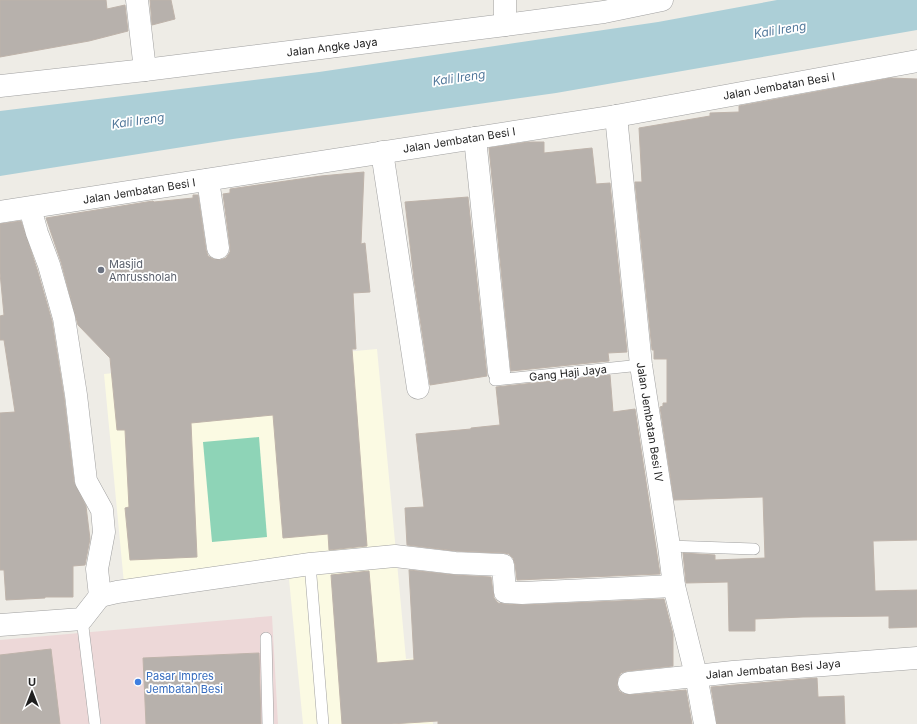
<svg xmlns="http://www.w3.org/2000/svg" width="917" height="724" viewBox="0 0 917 724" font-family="Inter,sans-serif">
  <rect width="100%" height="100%" fill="#eeece6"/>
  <polygon fill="#edd8d8" points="272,616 278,724 0,724 0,640"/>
  <polygon fill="#fbfae3" points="377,349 406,659 427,657 433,724 303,724 289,579 125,594 104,374"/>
  <polygon fill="#8ed4b7" points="259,437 267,537 212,542 203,442"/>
  <polygon fill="#accfd7" points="777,0 917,0 917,30 556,93 233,139 0,176 0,111 319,72 658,22"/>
  <g fill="#b7b1ac" stroke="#beb3aa">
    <polygon points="0,0 106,0 107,9 125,5 128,31 89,41 0,57"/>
    <polygon points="150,0 171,0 175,19 152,25"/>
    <polygon points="891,78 917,79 917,540 873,541 875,591 917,590 917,627 889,628 889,616 803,617 755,619 755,631 729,631 728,582 686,583 683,553 715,555 715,560 765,558 763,497 674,500 660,407 663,406 663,403 667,403 667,359 654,359 654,350 652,350 635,182 642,182 639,128 710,116 710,113 739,112 739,106"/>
    <polygon points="528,142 544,142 544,153 592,148 596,184 610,183 627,352 608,353 609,361 511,371 489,148"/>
    <polygon points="364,172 361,244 365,243 370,292 353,293 356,349 352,349 367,546 329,550 328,534 283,538 273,415 191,423 197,557 130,560 125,508 129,507 125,430 117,430 110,358 78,325 61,262 46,218 153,201 154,202 193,198 193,195 198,195 206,250 208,256 213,259 220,260 226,258 230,252 230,246 223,194 230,193 230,189 321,176"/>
    <polygon points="468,197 487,376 430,385 414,279 405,202"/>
    <polygon points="21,221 37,269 52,321 64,397 74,482 86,506 90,539 85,565 73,566 73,597 45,597 45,598 6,600 4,570 0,570 0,413 15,412 4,340 0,340 0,316 4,315 0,273 0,224"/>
    <polygon points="610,375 613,412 635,409 660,574 517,580 515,564 513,558 509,554 504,553 456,551 407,545 405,508 424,507 416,434 471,429 471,428 500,425 496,387"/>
    <polygon points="409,570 454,575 491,577 494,598 498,603 504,604 523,605 664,599 673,634 673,666 627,671 621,673 618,678 617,685 619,691 624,694 630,695 686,690 692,724 438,724 438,721 391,724 342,724 331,575 369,571 377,663 414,660"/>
    <polygon points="51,649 60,724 0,724 0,655"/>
    <polygon points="259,653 261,724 146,724 143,658"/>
    <polygon points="817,678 818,697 844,696 845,724 717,724 711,687"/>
  </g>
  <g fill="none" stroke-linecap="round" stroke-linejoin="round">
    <g stroke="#a0a0a0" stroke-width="12">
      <g id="service">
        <polyline points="495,380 641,365"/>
        <polyline points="669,546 754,549"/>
        <polyline points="310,564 323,724"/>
        <polyline points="82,619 95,724"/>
        <polyline points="266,638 268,724"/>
      </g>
    </g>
    <g stroke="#a0a0a0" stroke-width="23">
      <g id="minor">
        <polyline points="137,0 145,70"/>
        <polyline points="505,0 505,25"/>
        <polyline points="616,116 641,365 669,546 674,586 696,675 705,724"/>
        <polyline points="475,138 499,372"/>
        <polyline points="382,152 418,388"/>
        <polyline points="208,180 218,248"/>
        <polyline points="30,208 37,233 49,265 64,318 76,395 86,481 102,510 104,532 97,569 100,596 117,592 310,564 395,556 455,563 503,565 505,592 522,593 674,586"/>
        <polyline points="0,625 82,619 100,596"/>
        <polyline points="629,683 733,672 917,658"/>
      </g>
    </g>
    <g stroke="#a0a0a0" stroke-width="23">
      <g id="tertiary">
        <polyline points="0,86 145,70 505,25 604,12 662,0"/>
        <polyline points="0,212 616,116 917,61"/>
      </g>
    </g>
    <use href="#service" stroke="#fff" stroke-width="11"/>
    <use href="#minor" stroke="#fff" stroke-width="22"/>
    <use href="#tertiary" stroke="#fff" stroke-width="22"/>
  </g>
  <circle fill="#6b7280" stroke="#fff" stroke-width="1.5" cx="101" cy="270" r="4"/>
  <circle fill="#3f7fe0" stroke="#fff" stroke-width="1.5" cx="138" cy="682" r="4"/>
  <g text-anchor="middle" stroke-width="3.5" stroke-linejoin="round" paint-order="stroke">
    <g font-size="11" fill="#1f1f1f" stroke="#fff">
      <text transform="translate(332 47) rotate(-7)" y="4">Jalan Angke Jaya</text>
      <text transform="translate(779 86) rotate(-10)" y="4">Jalan Jembatan Besi I</text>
      <text transform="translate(459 140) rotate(-9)" y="4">Jalan Jembatan Besi I</text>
      <text transform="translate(139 191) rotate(-9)" y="4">Jalan Jembatan Besi I</text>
      <text transform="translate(568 373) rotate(-6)" y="4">Gang Haji Jaya</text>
      <text transform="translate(650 422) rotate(81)" y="4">Jalan Jembatan Besi IV</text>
      <text transform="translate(773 669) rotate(-5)" y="4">Jalan Jembatan Besi Jaya</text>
    </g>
    <g font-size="11" fill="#5b616d" stroke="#fff" text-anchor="start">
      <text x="109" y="268">Masjid<tspan x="109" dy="13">Amrussholah</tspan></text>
    </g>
    <g font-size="11" fill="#366cbe" stroke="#fff" text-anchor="start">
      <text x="146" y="680">Pasar Impres<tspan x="146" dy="13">Jembatan Besi</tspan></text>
    </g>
    <g font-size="12" font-style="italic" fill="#547a9c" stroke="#fff">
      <text transform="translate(780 30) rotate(-9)" y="4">Kali Ireng</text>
      <text transform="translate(459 78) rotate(-8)" y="4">Kali Ireng</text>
      <text transform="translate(138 121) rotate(-8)" y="4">Kali Ireng</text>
    </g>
  </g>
  <g transform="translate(32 692)" stroke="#ffffff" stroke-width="3" paint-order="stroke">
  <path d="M0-3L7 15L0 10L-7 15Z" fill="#1f1f1f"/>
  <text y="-6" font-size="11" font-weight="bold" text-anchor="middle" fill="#1f1f1f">U</text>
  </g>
</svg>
